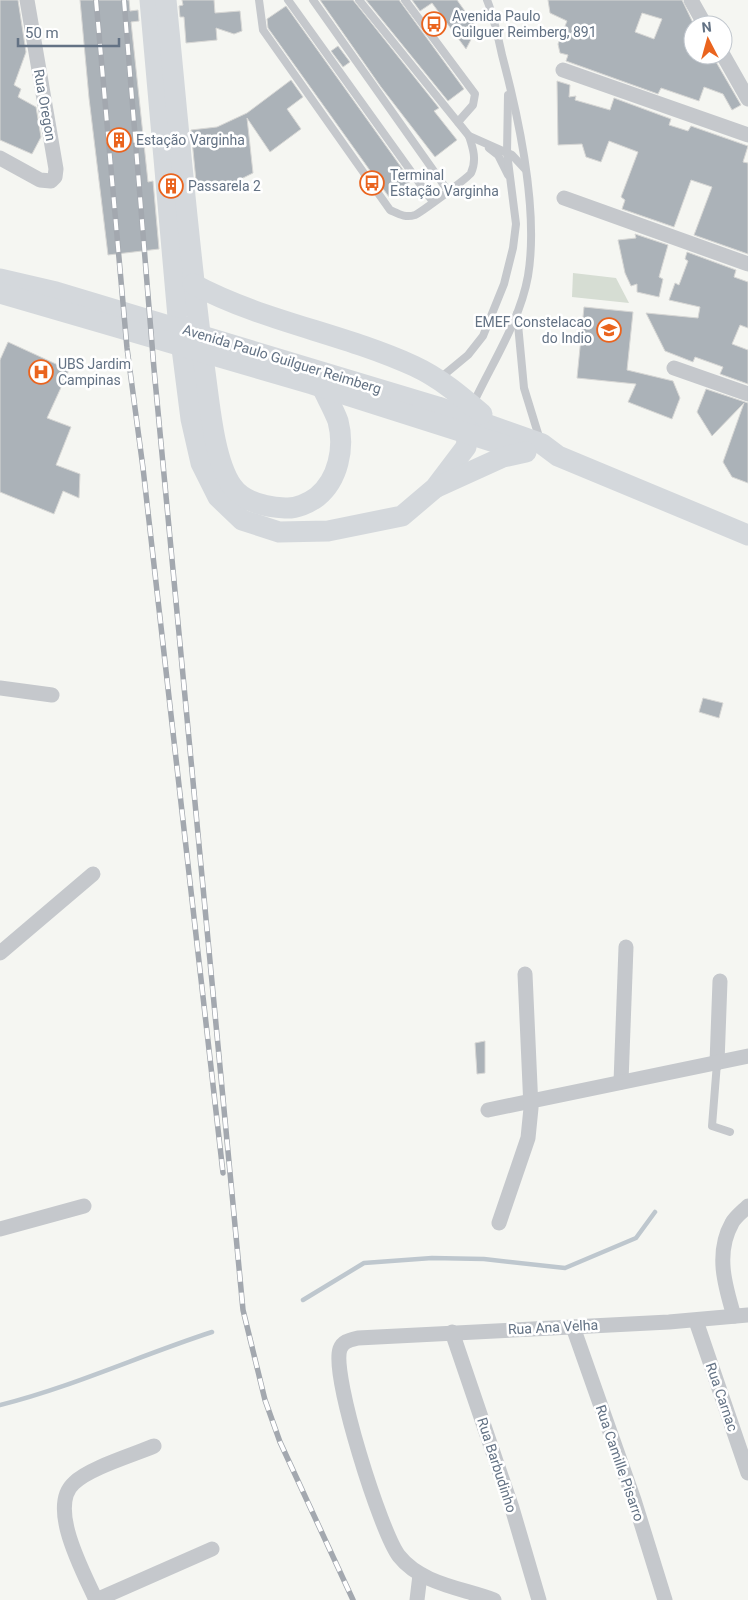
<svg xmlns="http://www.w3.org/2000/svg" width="748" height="1600" viewBox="0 0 748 1600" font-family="Roboto,sans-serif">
  <rect width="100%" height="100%" fill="#f5f6f2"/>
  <polygon fill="#d6ddd3" points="573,273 616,278 629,303 572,297"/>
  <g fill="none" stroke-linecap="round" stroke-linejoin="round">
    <g stroke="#bec7ce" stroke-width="4.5">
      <polyline points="303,1300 364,1263 432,1258 484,1259 565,1268 636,1238 655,1212"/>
      <path d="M0 1405C72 1387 141 1355 212 1332"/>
    </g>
  </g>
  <g fill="#abb2b8" stroke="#d7d7d5" fill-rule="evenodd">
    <polygon points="0,0 18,0 26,52 14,85 21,89 18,97 36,107 41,137 32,154 0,140"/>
    <polygon points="80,0 129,0 130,11 138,10 139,21 131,22 148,182 153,181 159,249 108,255 89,98"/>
    <polygon points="182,0 214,0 215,13 240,11 242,31 234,34 216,28 217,40 186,43 184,17 180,17 179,6 183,5"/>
    <polygon points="320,0 353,0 439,108 434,111 457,140 435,157 381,87"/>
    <polygon points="366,0 399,0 464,89 448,101"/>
    <polygon points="412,0 457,0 477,28 466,49 432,3 420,11"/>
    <path d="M548 0H682L694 25 693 55H712L741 105 732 110 723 94 704 87 699 101 661 88 658 94 566 61 568 55 560 53 558 44 567 21 550 13ZM642 13 662 19 654 39 635 32Z"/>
    <polygon points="286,6 411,181 389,197 268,28 267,19"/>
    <polygon points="338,46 350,62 343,67 331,51"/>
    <polygon points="291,80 303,97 287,109 301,129 270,152 247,118 253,173 223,188 197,191 191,130 217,127 247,113"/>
    <polygon points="557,81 570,85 569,97 576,96 575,100 610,110 614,98 671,119 669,125 688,131 691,126 748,146 743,162 748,163 748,254 694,235 712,187 691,180 674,227 622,209 625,200 621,197 638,152 609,141 601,162 586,157 582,144 558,145"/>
    <polygon points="635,234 668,245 659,277 663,279 659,297 637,292 637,284 631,286 625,273 618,240 636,238"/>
    <polygon points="687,252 736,270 734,277 748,282 748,328 740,325 732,344 748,350 748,384 720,374 723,367 695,357 693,362 665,351 646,313 698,318 700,307 669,300 675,283 679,285 688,261 685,259"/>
    <polygon points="584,307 633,312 627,370 673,381 680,398 672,419 628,402 636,384 577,378"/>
    <polygon points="8,342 69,370 47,418 71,427 56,465 80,474 79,498 63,491 54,514 0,492 0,360"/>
    <polygon points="706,389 748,403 748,483 732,477 723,462 744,403 712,436 697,412"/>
    <polygon points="703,698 723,703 719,718 699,712"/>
    <polygon points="485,1041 485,1073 477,1074 475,1043"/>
  </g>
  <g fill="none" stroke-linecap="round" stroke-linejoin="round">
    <g stroke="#c5c8cc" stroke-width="8">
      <path d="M259 0 263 30 390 210C399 214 405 218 415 215 420 213 469 177 471 173 477 160 473 148 469 136L359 0"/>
      <polyline points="288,0 433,202"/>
      <polyline points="313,0 448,191"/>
      <polyline points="405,0 475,94 473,105 458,122"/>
      <polyline points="469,136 512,155 525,169"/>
      <polyline points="489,148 498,155 508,175"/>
      <polyline points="517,314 524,388 540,440"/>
      <polyline points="439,379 468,355 483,336 504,284 513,248 516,224 507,153 508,95"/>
      <path d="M473 404C492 363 520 321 528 276 539 210 519 119 502 55 498 37 494 17 487 0"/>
      <polyline points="717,1063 712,1126 730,1132"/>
    </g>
    <g stroke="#c5c8cc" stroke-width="15">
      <polyline points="691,0 705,25"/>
      <polyline points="723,55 748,99"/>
      <polyline points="563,70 748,135"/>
      <polyline points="0,158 40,180 51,181 55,177 56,169 27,0"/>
      <polyline points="564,198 748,264"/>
      <polyline points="674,368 748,394"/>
      <polyline points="0,688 52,695"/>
      <polyline points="0,953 93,874"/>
      <polyline points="717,1063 720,981"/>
      <polyline points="621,1082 626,947"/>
      <polyline points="488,1110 748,1056"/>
      <polyline points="499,1223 528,1138 531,1108 525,974"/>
      <polyline points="0,1229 84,1206"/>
      <path d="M734 1316C725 1286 715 1253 732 1223 735 1217 743 1211 748 1206"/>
      <polyline points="696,1321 748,1473"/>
      <polyline points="573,1327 634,1500 665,1600"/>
      <polyline points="452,1332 512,1508 539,1600"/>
      <path d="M96 1600C84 1573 47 1507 74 1483 89 1468 133 1455 154 1446"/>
      <polyline points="96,1600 212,1549"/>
      <polyline points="417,1600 420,1575"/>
      <path d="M494 1600C462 1588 421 1584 399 1556 381 1533 331 1375 340 1349 343 1341 350 1340 358 1338L669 1322 748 1315"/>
    </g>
    <g stroke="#d4d8dc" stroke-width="21">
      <polyline points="150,0 178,317 191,419 201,463 218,497 242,520 279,532 328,531 402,516 435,488 466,447 472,406"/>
      <path d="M166 0C178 122 188 243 204 365 209 397 213 459 232 486 244 503 266 507 285 508 296 509 309 503 317 497 338 480 345 448 338 421 334 410 327 398 322 387"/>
      <polyline points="0,279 56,292 438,407 542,444 558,456 748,535"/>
      <path d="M193 284C264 322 342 333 414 366 440 378 461 396 482 414"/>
      <polyline points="0,293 312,384 516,449"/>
      <polyline points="437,487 503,457 526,452"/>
    </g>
    <g stroke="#a3a8af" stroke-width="5.5">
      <g id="rail">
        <polyline points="96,0 127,348 143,468 223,1173"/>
        <polyline points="124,0 154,369 243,1310 265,1400 280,1442 353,1600"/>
      </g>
    </g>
    <use href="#rail" stroke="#fff" stroke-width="4" stroke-dasharray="11" stroke-linecap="butt"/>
  </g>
  <defs>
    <g id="bus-ring" transform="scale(1.25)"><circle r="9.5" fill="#fff" stroke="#ea641e" stroke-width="1.5"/><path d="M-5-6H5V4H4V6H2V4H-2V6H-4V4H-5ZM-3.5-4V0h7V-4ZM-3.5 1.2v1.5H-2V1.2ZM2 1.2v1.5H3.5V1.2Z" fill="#ea641e"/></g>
    <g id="building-ring" transform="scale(1.25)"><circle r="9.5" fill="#fff" stroke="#ea641e" stroke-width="1.5"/><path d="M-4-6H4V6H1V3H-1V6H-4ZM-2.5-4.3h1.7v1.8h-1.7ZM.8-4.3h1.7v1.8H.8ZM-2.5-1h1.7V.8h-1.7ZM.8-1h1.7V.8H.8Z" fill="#ea641e"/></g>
    <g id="school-ring" transform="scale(1.25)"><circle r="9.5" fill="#fff" stroke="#ea641e" stroke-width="1.5"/><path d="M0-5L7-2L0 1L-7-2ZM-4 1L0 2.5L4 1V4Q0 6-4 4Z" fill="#ea641e"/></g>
    <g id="hospital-ring" transform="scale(1.25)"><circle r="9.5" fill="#fff" stroke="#ea641e" stroke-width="1.5"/><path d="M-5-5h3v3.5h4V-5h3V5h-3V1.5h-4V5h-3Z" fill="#ea641e"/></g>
  </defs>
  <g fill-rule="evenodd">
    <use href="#bus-ring" x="434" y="24"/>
    <use href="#building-ring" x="119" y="140"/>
    <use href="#bus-ring" x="372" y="183"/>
    <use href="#building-ring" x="171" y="186"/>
    <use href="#school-ring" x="609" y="330"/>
    <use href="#hospital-ring" x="41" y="372"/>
  </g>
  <g text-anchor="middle" stroke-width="5" stroke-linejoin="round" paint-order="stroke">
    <g font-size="14" fill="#637284" stroke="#fff" text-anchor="start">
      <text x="452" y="21">Avenida Paulo<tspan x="452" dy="16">Guilguer Reimberg, 891</tspan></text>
      <text x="136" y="145">Estação Varginha</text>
      <text x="390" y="180">Terminal<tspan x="390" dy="16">Estação Varginha</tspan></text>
      <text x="188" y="191">Passarela 2</text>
      <text x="592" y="327" text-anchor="end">EMEF Constelacao<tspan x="592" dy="16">do Indio</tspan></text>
      <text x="58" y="369">UBS Jardim<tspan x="58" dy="16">Campinas</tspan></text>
    </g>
    <g font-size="14" fill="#637284" stroke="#fff">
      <text transform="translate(45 105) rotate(80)" y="5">Rua Oregon</text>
      <text transform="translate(282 359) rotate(17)" y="5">Avenida Paulo Guilguer Reimberg</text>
      <text transform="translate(553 1327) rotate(-3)" y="5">Rua Ana Velha</text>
      <text transform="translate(722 1397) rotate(71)" y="5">Rua Carnac</text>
      <text transform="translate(620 1463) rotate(71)" y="5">Rua Camille Pisarro</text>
      <text transform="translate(497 1465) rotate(72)" y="5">Rua Barbudinho</text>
    </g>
  </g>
  <g transform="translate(708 40) rotate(354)"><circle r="24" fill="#ffffff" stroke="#c1c7ce"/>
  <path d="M0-4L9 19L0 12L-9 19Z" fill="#ea641e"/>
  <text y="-8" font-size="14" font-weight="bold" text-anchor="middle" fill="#637284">N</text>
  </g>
  <path d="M18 38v8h101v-8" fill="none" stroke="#637284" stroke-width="2.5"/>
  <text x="25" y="38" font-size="15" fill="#637284" stroke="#ffffff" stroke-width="4" paint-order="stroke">50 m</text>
</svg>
